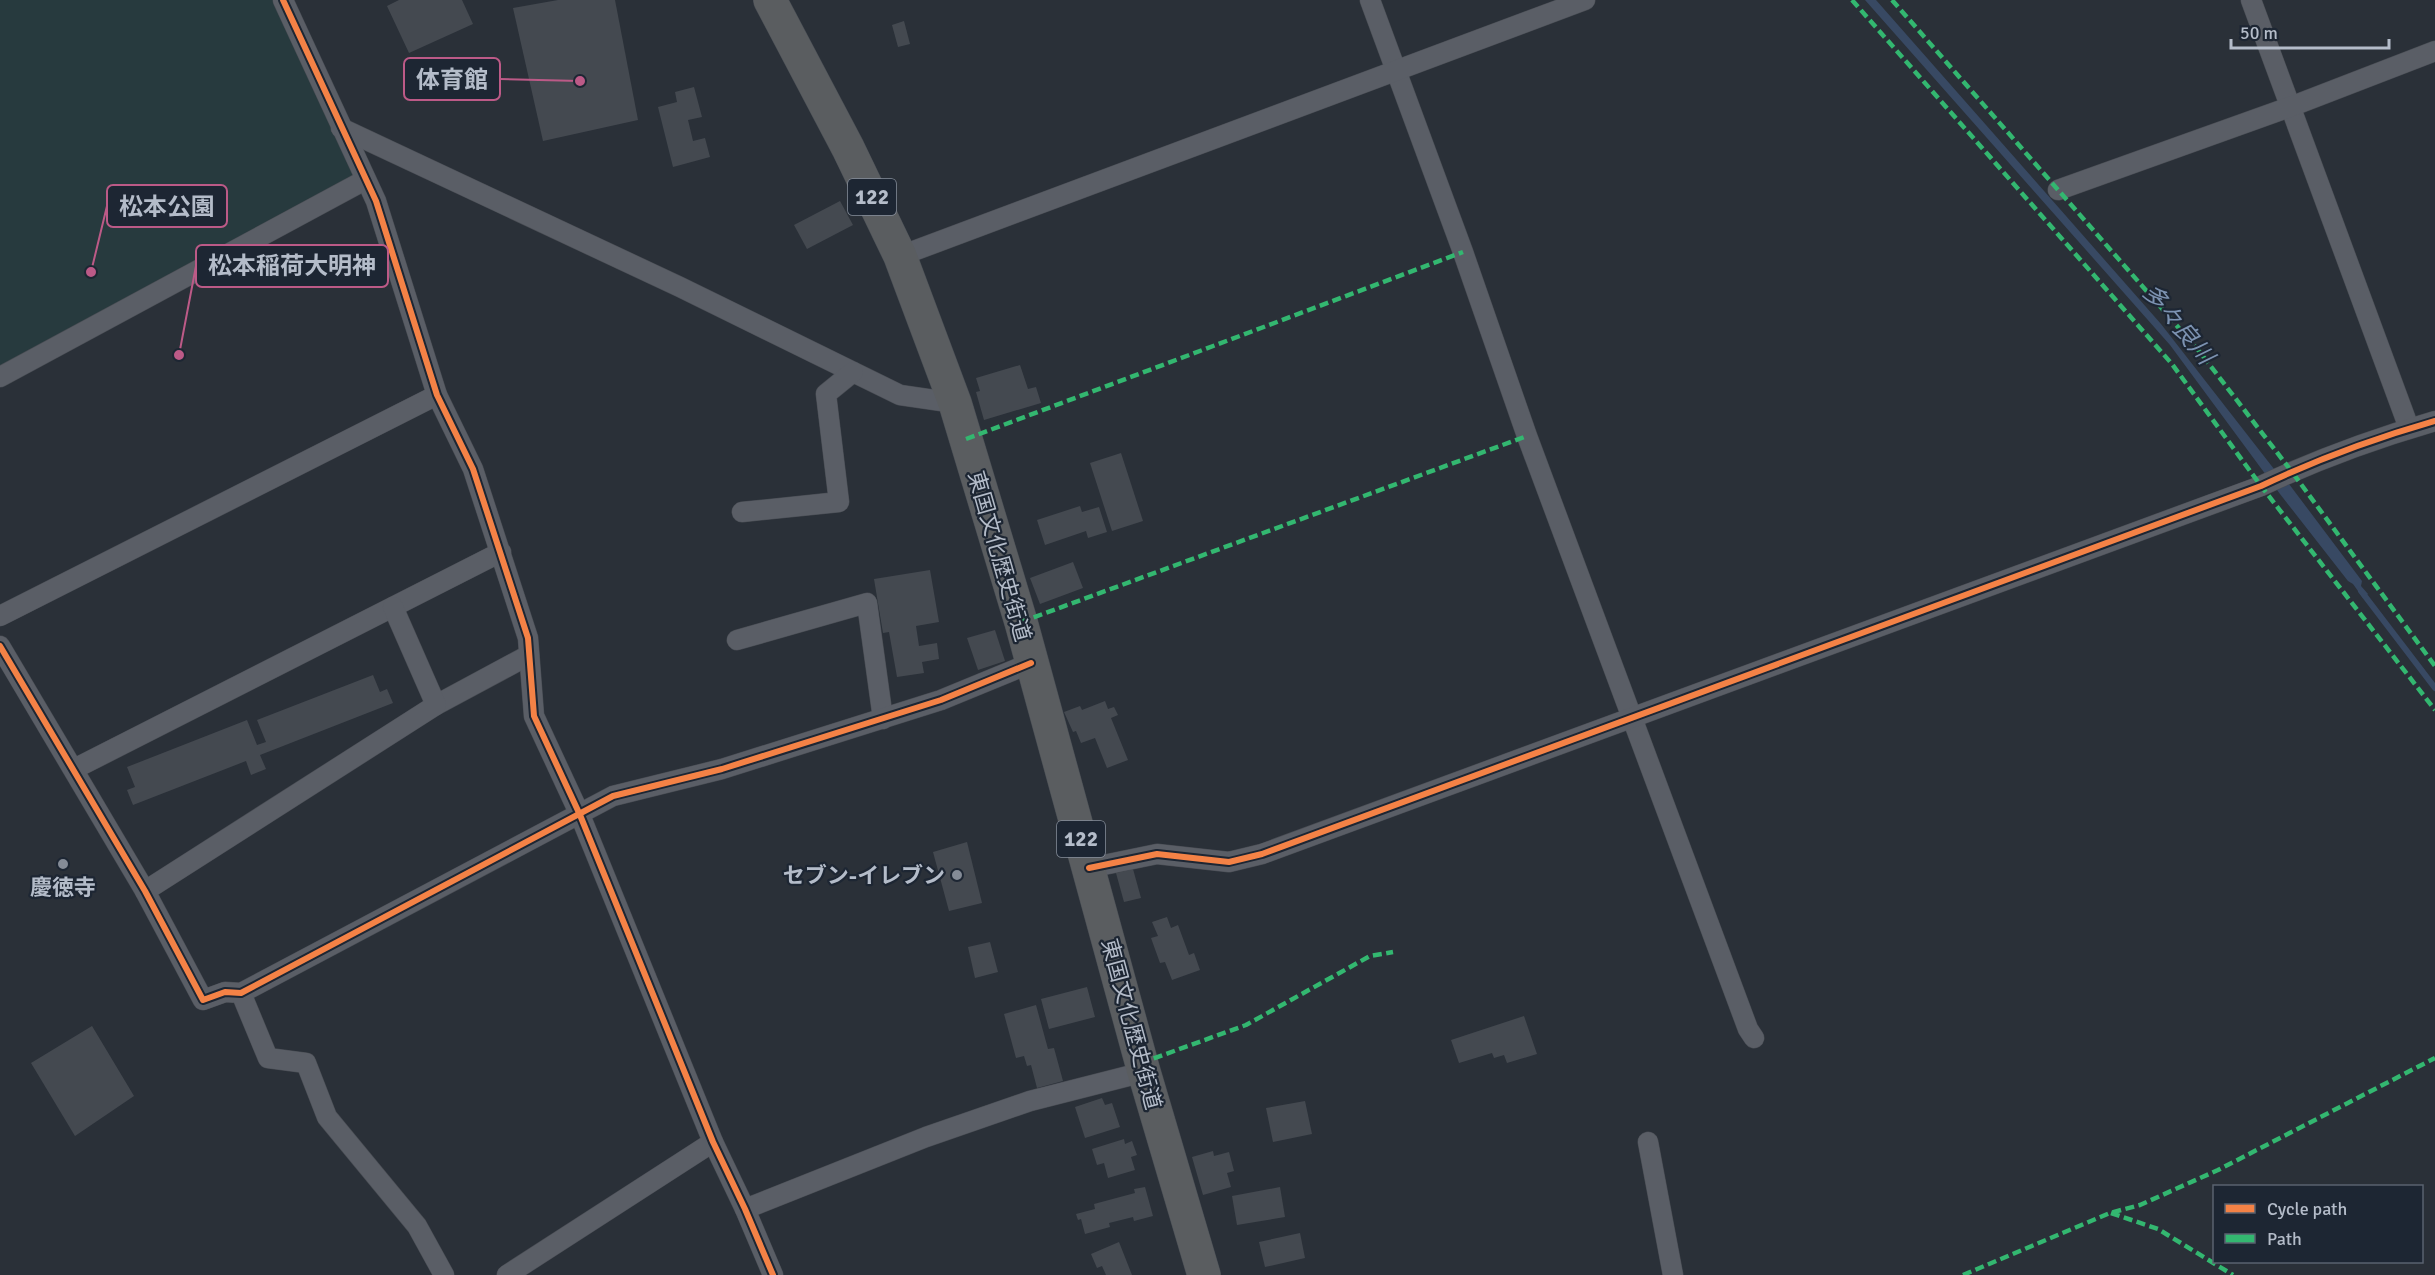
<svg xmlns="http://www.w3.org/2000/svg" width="2435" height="1275" viewBox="0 0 2435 1275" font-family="Signika,'Noto Sans JP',sans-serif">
  <rect width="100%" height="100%" fill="#2a3038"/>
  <polygon fill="#273a3e" points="0,0 283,0 363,174 0,371"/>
  <polygon fill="#384963" points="1865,0 1876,0 2161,324 2274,469 2286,480 2362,581 2361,586 2368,594 2363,598 2353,584 2348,581 2280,494 2170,345"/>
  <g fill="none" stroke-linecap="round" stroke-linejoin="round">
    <polyline stroke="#384963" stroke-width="6" points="2361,591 2435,688"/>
  </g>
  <g fill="#444950">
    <polygon points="399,0 462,0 473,24 409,53 387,6"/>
    <polygon points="558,0 615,0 638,120 543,141 513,8"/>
    <polygon points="904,21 910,44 898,47 892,25"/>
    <polygon points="694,87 702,117 688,120 693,141 705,138 710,157 673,167 658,107 677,102 675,92"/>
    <polygon points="840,201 853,225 807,249 794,225"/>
    <polygon points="1020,365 1028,389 1036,387 1041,403 984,420 976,392 980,391 976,378"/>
    <polygon points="1121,453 1143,521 1112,531 1090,463"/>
    <polygon points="1080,506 1082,512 1099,507 1107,532 1088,538 1086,531 1045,545 1037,520"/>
    <polygon points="1073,562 1083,588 1040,604 1030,578"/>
    <polygon points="930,570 939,622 916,626 919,646 937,643 939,659 922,662 924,673 897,677 889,632 883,633 874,579"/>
    <polygon points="995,630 1005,661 978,670 967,638"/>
    <polygon points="373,675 380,692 387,689 393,703 260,755 266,769 251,775 246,761 133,805 127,790 135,787 127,767 247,720 257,745 266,742 257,720"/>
    <polygon points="1105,701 1108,709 1114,707 1118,715 1111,718 1128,760 1107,768 1095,738 1081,743 1076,731 1073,732 1064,712 1080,706 1082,710"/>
    <polygon points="967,842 982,903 949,911 933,852"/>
    <polygon points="1133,869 1141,898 1124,902 1116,873"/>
    <polygon points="1167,917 1171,928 1178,925 1189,955 1194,953 1200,970 1172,980 1165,962 1160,963 1151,938 1158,936 1152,922"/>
    <polygon points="990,942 998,972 975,978 968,947"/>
    <polygon points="1087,987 1095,1017 1049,1029 1041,999"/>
    <polygon points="1036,1005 1048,1049 1054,1048 1063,1081 1037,1088 1031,1065 1027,1066 1024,1056 1016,1058 1004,1014"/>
    <polygon points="1524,1016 1537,1054 1507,1063 1504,1055 1494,1058 1492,1053 1459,1063 1451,1040"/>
    <polygon points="92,1026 134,1096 75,1136 31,1063"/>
    <polygon points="1102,1098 1105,1105 1112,1103 1120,1127 1085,1138 1075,1107"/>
    <polygon points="1305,1101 1312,1134 1273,1142 1266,1108"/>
    <polygon points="1124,1139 1125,1144 1132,1141 1137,1155 1131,1157 1135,1170 1108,1178 1104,1163 1097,1165 1092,1149"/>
    <polygon points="1213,1151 1214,1156 1229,1152 1234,1171 1227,1173 1231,1187 1203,1195 1192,1157"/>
    <polygon points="1145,1187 1153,1216 1134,1221 1133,1217 1109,1223 1110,1227 1085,1234 1081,1219 1078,1220 1076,1214 1095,1209 1094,1204 1135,1193 1134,1189"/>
    <polygon points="1280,1187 1285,1217 1237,1225 1232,1196"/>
    <polygon points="1300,1233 1305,1258 1265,1267 1259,1242"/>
    <polygon points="1119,1242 1132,1275 1106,1275 1102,1266 1097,1268 1091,1254"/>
  </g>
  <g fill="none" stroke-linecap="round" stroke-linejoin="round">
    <g stroke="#484c53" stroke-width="21">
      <g id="street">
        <polyline points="283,0 376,201 437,395 473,469 528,638 534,716 580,815 713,1142 745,1209 773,1275"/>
        <polyline points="1370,0 1463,252 1527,436 1748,1029 1754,1038"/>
        <polyline points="2251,0 2409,428"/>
        <polyline points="341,128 680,287 900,395 955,403"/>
        <polyline points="2058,190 2290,107 2435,51"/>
        <polyline points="900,256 1585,0"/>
        <polyline points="0,377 365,180"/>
        <polyline points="742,512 839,502 826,394 853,372"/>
        <polyline points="0,616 437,395"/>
        <polyline points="737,640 867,603 883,719"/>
        <polyline points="0,646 145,891 203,1000 225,992 241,993 613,796 722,769 941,700 1031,663"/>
        <polyline points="436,705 529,655"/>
        <polyline points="74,769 501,552"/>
        <path d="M1089 868 1157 854 1229 862 1262 854 2261 486C2316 460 2376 438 2435 421"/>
        <polyline points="145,891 436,705 393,607"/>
        <polyline points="241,993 268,1058 306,1063 327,1117 417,1226 444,1275"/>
        <polyline points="1648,1142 1673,1275"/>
        <polyline points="745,1209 926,1137 1030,1101 1144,1072"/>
        <polyline points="507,1275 713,1142"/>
      </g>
    </g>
    <g stroke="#474c53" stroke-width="34">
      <polyline id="highway" points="770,0 848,148 900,256 955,403 1021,622 1144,1072 1204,1275"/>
    </g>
    <use href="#street" stroke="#5a5e66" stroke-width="20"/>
    <use href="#highway" stroke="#5a5d60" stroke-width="33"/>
    <g stroke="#33b770" stroke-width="4.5" stroke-dasharray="9 4.5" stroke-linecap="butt">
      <polyline points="1852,0 2172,364 2261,486 2435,710"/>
      <polyline points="1892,0 2199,351 2292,472 2435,666"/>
      <polyline points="966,439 1463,252"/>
      <polyline points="1021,622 1527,436"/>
      <polyline points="1141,1063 1246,1025 1370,956 1393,952"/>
      <polyline points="2111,1213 2158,1229 2233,1275"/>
      <polyline points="1963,1275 2110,1213 2140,1205 2218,1170 2435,1058"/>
    </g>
    <g stroke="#1d2633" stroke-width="10">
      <g id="cycleway">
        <polyline points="283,0 376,201 437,395 473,469 528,638 534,716 580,815 713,1142 745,1209 773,1275"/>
        <polyline points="0,646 145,891 203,1000 225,992 241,993 613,796 722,769 941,700 1031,663"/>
        <path d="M1089 868 1157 854 1229 862 1262 854 2261 486C2316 460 2376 438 2435 421"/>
      </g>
    </g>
    <use href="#cycleway" stroke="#f48246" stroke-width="6"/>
  </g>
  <g fill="#848b96" stroke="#1d2633" stroke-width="2">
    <circle cx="63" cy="864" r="6"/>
    <circle cx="957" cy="875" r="6"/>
  </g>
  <g text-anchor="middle" stroke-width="4.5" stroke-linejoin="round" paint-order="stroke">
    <g fill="#1d2633" stroke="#878f9c" stroke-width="1.5">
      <rect x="848" y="179" width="48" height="36" rx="4.5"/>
      <rect x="1057" y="821" width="48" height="36" rx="4.5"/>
    </g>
    <g font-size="21" font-weight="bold" fill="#b4bcc9">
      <text x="872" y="204">122</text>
      <text x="1081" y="846">122</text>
    </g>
    <g font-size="22" fill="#b4bcc9" stroke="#1d2633">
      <text transform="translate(1000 556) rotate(74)" y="8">東国文化歴史街道</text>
      <text transform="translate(1132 1024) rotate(75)" y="8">東国文化歴史街道</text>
    </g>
    <g font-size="22" font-weight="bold" fill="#b4bcc9" stroke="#1d2633" text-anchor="end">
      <text x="945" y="883">セブン-イレブン</text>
      <text x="63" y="895" text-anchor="middle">慶徳寺</text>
    </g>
    <g font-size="24" font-style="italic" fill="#7c92b1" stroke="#1d2633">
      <text transform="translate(2178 324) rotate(50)" y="8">多々良川</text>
    </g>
  </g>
  <path fill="none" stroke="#bc5a87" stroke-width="2" d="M580 81L500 79M91 272L107 206M179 355L196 266"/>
  <g fill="#bc5a87" stroke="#1d2633" stroke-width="2">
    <circle cx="580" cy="81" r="6"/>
    <circle cx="91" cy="272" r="6"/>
    <circle cx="179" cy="355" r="6"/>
  </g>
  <g fill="#1d2633" stroke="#bc5a87" stroke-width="2">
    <rect x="404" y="58" width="96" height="42" rx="6"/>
    <rect x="107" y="185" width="120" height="42" rx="6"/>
    <rect x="196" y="245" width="192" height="42" rx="6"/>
  </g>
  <g font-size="24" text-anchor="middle" font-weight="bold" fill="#b4bcc9">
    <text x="452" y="88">体育館</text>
    <text x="167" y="215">松本公園</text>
    <text x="292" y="274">松本稲荷大明神</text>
  </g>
  <rect x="2213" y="1185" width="210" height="78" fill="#1d2633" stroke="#59626f" stroke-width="1.5"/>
  <rect x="2225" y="1204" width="30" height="9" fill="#f48246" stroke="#59626f" stroke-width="1.5"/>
  <text x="2267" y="1215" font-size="18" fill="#b4bcc9">Cycle path</text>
  <rect x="2225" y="1234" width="30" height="9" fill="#33b770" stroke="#59626f" stroke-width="1.5"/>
  <text x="2267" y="1245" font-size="18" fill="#b4bcc9">Path</text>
  <path d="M2231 39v9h158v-9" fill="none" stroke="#b4bcc9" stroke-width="3"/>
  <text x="2240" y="39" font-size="18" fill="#b4bcc9" stroke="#1d2633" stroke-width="4.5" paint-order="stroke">50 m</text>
</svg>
